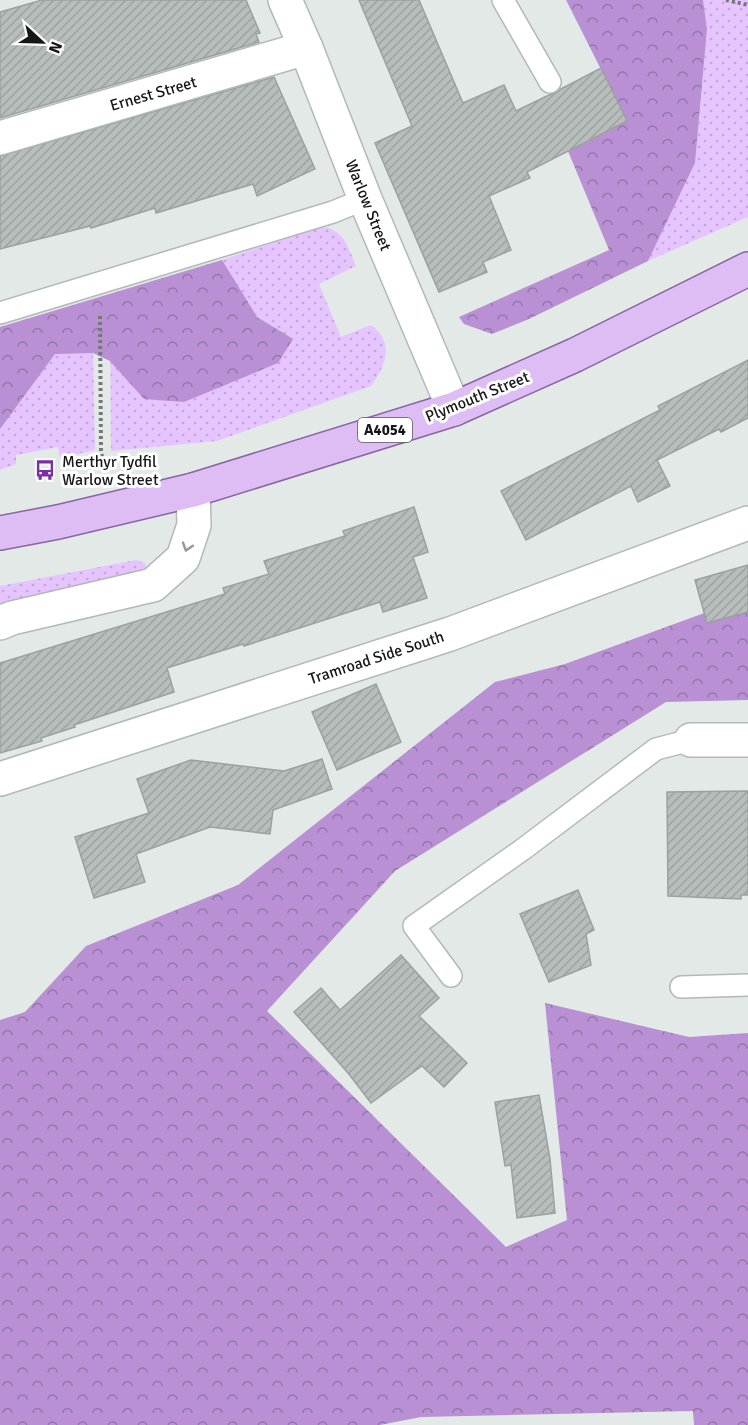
<svg xmlns="http://www.w3.org/2000/svg" width="748" height="1425" viewBox="0 0 748 1425" font-family="Signika,sans-serif">
  <defs>
    <pattern id="grass-dots" width="8" height="8" patternUnits="userSpaceOnUse" patternTransform="scale(1.5)"><rect width="8" height="8" fill="#e6c4ff"/><path d="M2 2h.1M6 6h.1" fill="none" stroke="#c4a8da" stroke-width="1.8" stroke-linecap="round"/></pattern>
    <pattern id="forest-crowns" width="20" height="18" patternUnits="userSpaceOnUse" patternTransform="scale(1.5)"><rect width="20" height="18" fill="#b890d3"/><path d="M2 6a3 3 0 1 1 6 0M12 15a3 3 0 1 1 6 0" fill="none" stroke="#9475aa"/></pattern>
    <pattern id="building-hatch" width="6" height="6" patternUnits="userSpaceOnUse" patternTransform="scale(1.5)"><rect width="6" height="6" fill="#b7bdba"/><path d="M-1 1l2-2M0 6l6-6M5 7l2-2" fill="none" stroke="#9ca29f"/></pattern>
  </defs>
  <rect width="100%" height="100%" fill="#e3e9e7"/>
  <g fill="url(#grass-dots)">
    <polygon points="703,0 748,0 748,217 648,261 695,163 707,29"/>
    <path d="M322 226C346 232 347 246 356 266L319 284 341 337 371 325C395 343 386 365 371 386L217 441 111 451 110 295 222 260Z"/>
    <polygon points="92,300 95,450 60,458 58,447 16,455 16,464 0,470 0,327"/>
    <polygon points="136,560 145,563 147,572 0,610 0,586"/>
  </g>
  <g fill="url(#forest-crowns)">
    <polygon points="566,0 703,0 707,29 695,163 648,261 529,319 492,334 464,324 459,317 609,250 568,151 627,121"/>
    <polygon points="222,260 257,317 293,339 278,363 184,402 144,399 110,361 93,353 55,354 0,429 0,327"/>
    <polygon points="748,597 748,700 666,702 395,871 267,1011 506,1247 567,1220 545,1003 689,1037 748,1033 748,1425 694,1425 693,1411 421,1417 380,1425 0,1425 0,1020 25,1012 86,946 238,885 495,682 565,664"/>
  </g>
  <g fill="url(#building-hatch)" stroke="#9ba19e" stroke-width="1.5">
    <polygon points="42,0 246,0 260,33 256,34 259,42 0,118 0,12"/>
    <polygon points="359,0 419,0 463,103 504,85 516,111 549,95 556,93 561,89 601,68 627,121 527,172 530,178 489,196 511,250 483,262 487,272 439,292 375,143 412,126"/>
    <polygon points="274,77 315,169 257,196 253,184 156,213 155,208 91,228 90,226 0,249 0,156"/>
    <polygon points="748,360 748,418 721,432 719,429 657,460 670,486 638,502 631,486 526,540 501,491 660,410 658,406"/>
    <polygon points="414,507 428,552 413,557 427,598 383,612 380,602 244,646 243,644 167,668 174,692 74,725 75,727 41,738 42,741 0,753 0,663 225,594 223,588 269,574 264,561 345,536 343,531"/>
    <polygon points="748,565 748,612 707,623 695,580"/>
    <polygon points="376,684 401,742 337,770 312,712"/>
    <polygon points="322,759 332,789 273,810 270,834 210,827 136,854 145,882 94,898 75,837 149,813 137,779 191,760 284,771"/>
    <polygon points="748,791 748,895 741,895 741,899 668,896 667,792"/>
    <polygon points="578,890 594,930 586,934 591,965 549,982 520,914"/>
    <polygon points="401,955 439,998 419,1016 467,1063 444,1087 422,1066 371,1103 348,1073 294,1012 321,988 340,1010"/>
    <polygon points="539,1095 550,1159 555,1213 517,1218 511,1165 505,1166 495,1102"/>
  </g>
  <g fill="none" stroke-linecap="round" stroke-linejoin="round">
    <g stroke="#b3b9b6" stroke-width="24">
      <g id="service">
        <polyline points="503,0 550,82"/>
        <polyline points="0,313 333,212 365,199"/>
        <polyline points="451,976 414,926 522,850 656,749 691,740"/>
        <polyline points="681,987 748,985"/>
      </g>
    </g>
    <g stroke="#b3b9b6" stroke-width="36">
      <g id="minor">
        <polyline points="285,0 306,48 365,199 454,409"/>
        <polyline points="0,138 306,48"/>
        <polyline points="0,623 12,618 153,585 183,558 194,525 193,490"/>
        <polyline points="691,740 748,740"/>
        <polyline points="0,779 450,634 748,523"/>
      </g>
    </g>
    <g stroke="#8965a2" stroke-width="36">
      <polyline id="primary" points="0,533 58,522 193,490 454,409 575,355 748,269"/>
    </g>
    <g stroke="#747877" stroke-width="4" stroke-dasharray="3 3" stroke-linecap="butt">
      <polyline points="726,0 748,5"/>
      <polyline points="100,316 101,450 104,471"/>
    </g>
    <use href="#service" stroke="#fff" stroke-width="21"/>
    <use href="#minor" stroke="#fff" stroke-width="33"/>
    <use href="#primary" stroke="#debcf4" stroke-width="33"/>
  </g>
  <defs><path id="oneway-chevron" d="M-2-3.5L2.5 0L-2 3.5" fill="none" stroke-width="1.6" stroke-linecap="round" stroke-linejoin="round" transform="scale(1.5)"/></defs>
  <use stroke="#969796" href="#oneway-chevron" transform="translate(187 547) rotate(108)"/>
  <defs>
    <g id="bus-bare" transform="scale(1.62)"><path d="M-5-6H5V4H4V6H2V4H-2V6H-4V4H-5ZM-3.5-4V0h7V-4ZM-3.5 1.2v1.5H-2V1.2ZM2 1.2v1.5H3.5V1.2Z" fill="#7a30a2" stroke="#fff" stroke-width="2.5" paint-order="stroke"/></g>
  </defs>
  <g fill-rule="evenodd">
    <use href="#bus-bare" x="45" y="470"/>
  </g>
  <g text-anchor="middle" stroke-width="6" stroke-linejoin="round" paint-order="stroke">
    <rect fill="#fff" stroke="#5b5d5c" stroke-width="1.5" x="358" y="418" width="54" height="24" rx="4.5"/>
    <g font-size="15" font-weight="bold" fill="#151716">
      <text x="385" y="435">A4054</text>
    </g>
    <g font-size="16" fill="#151716" stroke="#fff">
      <text transform="translate(153 93) rotate(-16)" y="6">Ernest Street</text>
      <text transform="translate(369 205) rotate(68)" y="6">Warlow Street</text>
      <text transform="translate(477 396) rotate(-22)" y="6">Plymouth Street</text>
      <text transform="translate(376 657) rotate(-18)" y="6">Tramroad Side South</text>
    </g>
    <g font-size="16" fill="#151716" stroke="#fff" text-anchor="start">
      <text x="62" y="467">Merthyr Tydfil<tspan x="62" dy="18">Warlow Street</tspan></text>
    </g>
  </g>
  <g transform="translate(42 42) rotate(112)" stroke="#ffffff" stroke-width="4.5" paint-order="stroke">
  <path d="M0-4.5L10 22L0 15L-10 22Z" fill="#151716"/>
  <text y="-9" font-size="16" font-weight="bold" text-anchor="middle" fill="#151716">N</text>
  </g>
</svg>
